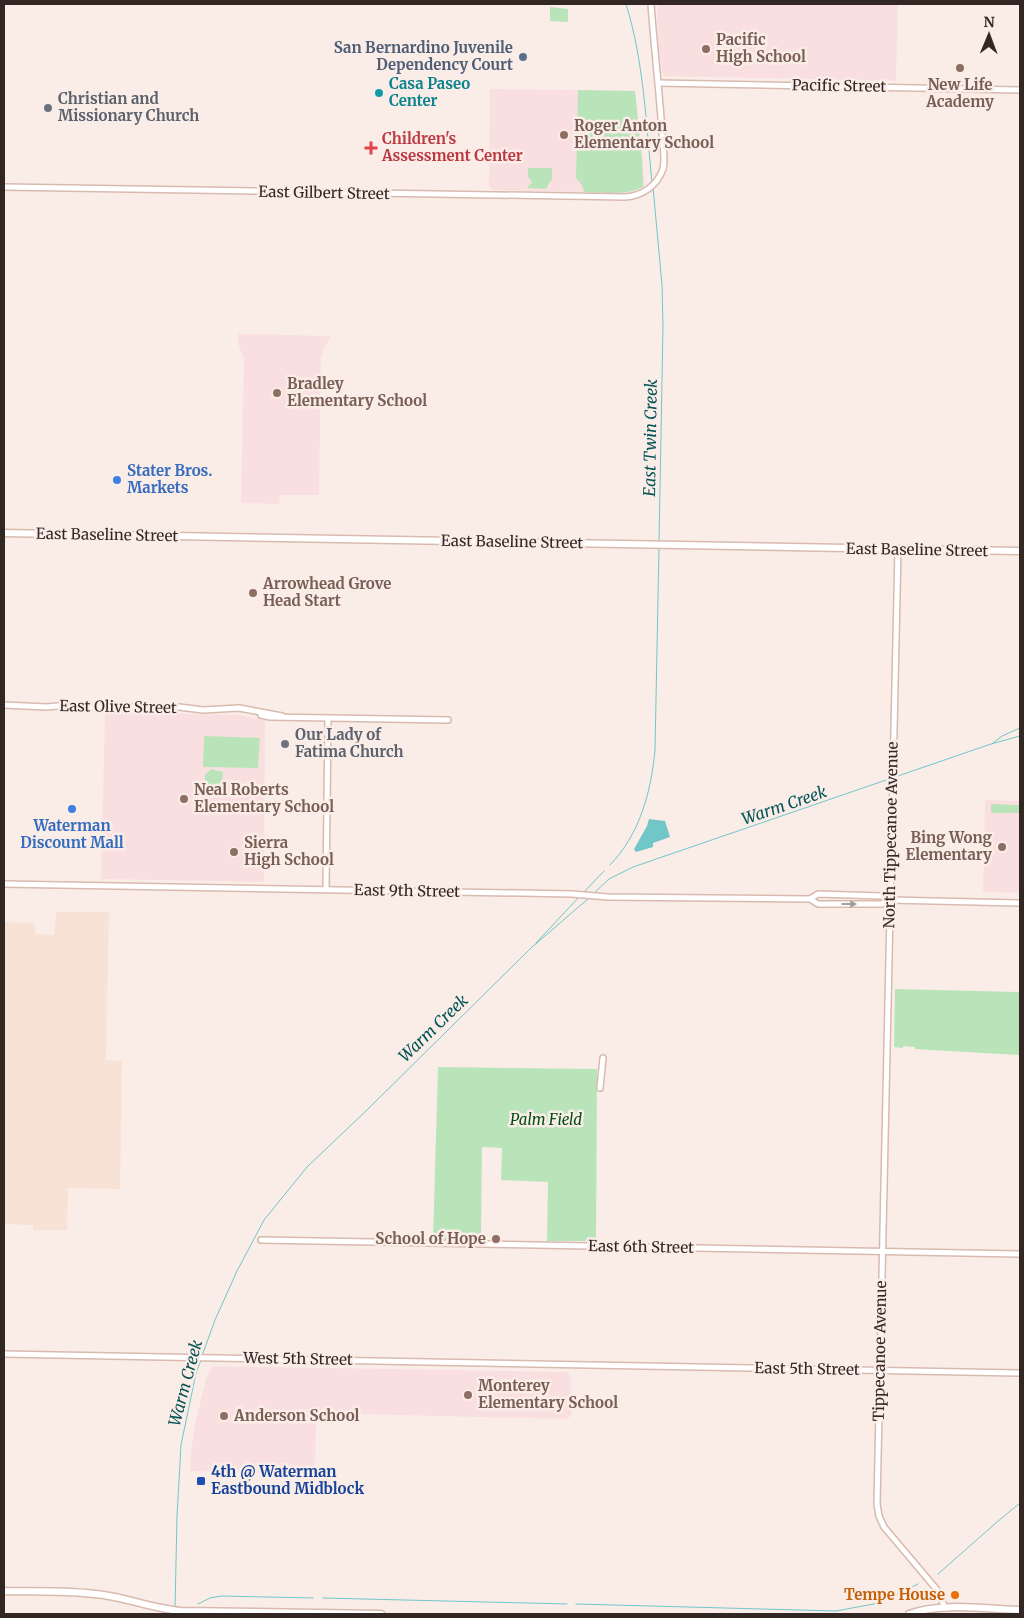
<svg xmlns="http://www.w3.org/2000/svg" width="1024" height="1618" viewBox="0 0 1024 1618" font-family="Merriweather,serif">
  <rect width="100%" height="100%" fill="#faede8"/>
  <polygon fill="#f8e1d5" points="56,912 109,912 106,1060 122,1061 120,1189 68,1188 67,1230 33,1230 33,1225 4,1224 4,922 35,923 35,934 54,935"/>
  <g fill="#fadfe1">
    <polygon points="657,4 898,4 896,81 663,76 658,50"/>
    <polygon points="490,89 635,91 645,185 637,190 624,193 493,190 489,186"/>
    <polygon points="238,334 331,336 324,348 321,360 319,495 280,495 279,504 241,503 244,359 238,343"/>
    <polygon points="105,712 241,715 265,720 264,882 101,879"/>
    <polygon points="985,800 1020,801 1020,893 983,892"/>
    <polygon points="212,1366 567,1372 571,1376 571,1416 566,1419 316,1413 315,1471 313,1474 190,1471 191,1450 196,1420 206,1379"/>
  </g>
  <g fill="#b9e4ba">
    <polygon points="550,7 568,9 568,22 550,21"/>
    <path d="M578 90 635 91 642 159 643 187C626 196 603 192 584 192L582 185 576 178Z"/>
    <polygon points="528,168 552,168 552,180 549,183 546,189 527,188 532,182 528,177"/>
    <polygon points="204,736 260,738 258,768 203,767"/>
    <polygon points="211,769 223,772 221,788 205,785 205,775"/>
    <polygon points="991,804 1020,805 1020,813 991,813"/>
    <polygon points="895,989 1020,992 1020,1055 915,1049 915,1047 903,1046 903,1048 894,1047"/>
    <polygon points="438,1067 597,1069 596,1241 547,1241 548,1182 501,1180 502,1148 482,1147 481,1241 433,1240"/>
  </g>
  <polygon fill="#71c6c7" points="649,819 665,821 670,837 653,843 653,847 636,852 634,849 647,826"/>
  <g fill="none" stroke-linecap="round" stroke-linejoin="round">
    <g stroke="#71c6c7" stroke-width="1">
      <path d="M626 4C644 62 646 123 652 183"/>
      <polyline points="653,187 662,285 663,326 659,543"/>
      <polyline points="993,743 1002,736 1020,728"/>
      <polyline points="895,777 991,744 1020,736"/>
      <path d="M610 865C640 834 651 792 655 750L659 547"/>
      <polyline points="584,892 604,871"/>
      <polyline points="594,893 609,879 633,867 892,778"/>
      <polyline points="536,943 579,897"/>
      <polyline points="202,1356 215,1320 237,1271 264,1220 307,1167 368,1109 531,948 589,898"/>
      <polyline points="938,1574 997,1522 1020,1503"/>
      <polyline points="323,1598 567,1604"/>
      <polyline points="198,1604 210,1598 221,1596 313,1598"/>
      <polyline points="576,1604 836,1611 879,1603 918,1584"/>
      <polyline points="175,1609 177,1516 181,1445 196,1373 201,1360"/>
    </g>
    <g stroke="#d9baae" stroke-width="8">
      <g id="minor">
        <polyline points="658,83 1020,90"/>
        <path d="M4 187 625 197C642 196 657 186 663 169 666 158 662 142 662 131 659 88 654 46 651 4"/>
        <polyline points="898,549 877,1504 879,1516 884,1527 938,1591 945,1608"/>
        <polyline points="4,705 47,707 68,705 82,707 179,707 203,710 239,708 282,716"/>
        <polyline points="261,715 270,717 448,720"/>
        <polyline points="4,884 572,894 608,897 810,899 818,894 882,896 887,900 890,900 1020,903"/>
        <polyline points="326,889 328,718"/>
        <polyline points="810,899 818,904 882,904 887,900"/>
        <polyline points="600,1088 603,1058"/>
        <polyline points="261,1240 1020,1254"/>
        <polyline points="4,1354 1020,1373"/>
      </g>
    </g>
    <g stroke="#d9baae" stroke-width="9">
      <g id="major">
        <polyline points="4,533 1020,551"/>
        <path d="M4 1591C38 1592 74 1590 109 1596 133 1600 156 1609 181 1611L381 1614"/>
        <path d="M909 1614C941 1602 986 1609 1020 1610"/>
      </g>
    </g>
    <use href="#minor" stroke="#fff" stroke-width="5"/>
    <use href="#major" stroke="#fff" stroke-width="6"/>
  </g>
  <defs><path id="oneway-solid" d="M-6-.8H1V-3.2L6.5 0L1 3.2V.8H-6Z" transform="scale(1.25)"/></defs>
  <use fill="#a39e9c" href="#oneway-solid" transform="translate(849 904)"/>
  <g fill="#8d6e63" stroke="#faede8" stroke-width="2">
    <circle cx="706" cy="49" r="5"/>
    <circle cx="960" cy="68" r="5"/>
    <circle cx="564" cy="135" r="5"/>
    <circle cx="277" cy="393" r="5"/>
    <circle cx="253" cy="593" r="5"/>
    <circle cx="184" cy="799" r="5"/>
    <circle cx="1002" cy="847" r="5"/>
    <circle cx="234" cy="852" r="5"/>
    <circle cx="496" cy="1239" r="5"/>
    <circle cx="468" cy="1395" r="5"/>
    <circle cx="224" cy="1416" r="5"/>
  </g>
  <circle fill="#5c6f8a" stroke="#faede8" stroke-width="2" cx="523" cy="57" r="5"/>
  <circle fill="#0f9aa8" stroke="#faede8" stroke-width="2" cx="379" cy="93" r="5"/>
  <g fill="#6b7280" stroke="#faede8" stroke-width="2">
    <circle cx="48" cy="108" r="5"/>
    <circle cx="285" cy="744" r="5"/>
  </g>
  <path fill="#e0444e" stroke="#faede8" stroke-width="2" d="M368.5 140.5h5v5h5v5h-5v5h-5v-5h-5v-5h5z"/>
  <g fill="#3f7fe0" stroke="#faede8" stroke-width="2">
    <circle cx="117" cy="480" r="5"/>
    <circle cx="72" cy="809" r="5"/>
  </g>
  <rect fill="#1a4fb4" stroke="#faede8" stroke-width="2" x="196" y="1476" width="10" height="10" rx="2.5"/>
  <circle fill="#e8710a" stroke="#faede8" stroke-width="2" cx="955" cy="1595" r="5"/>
  <g text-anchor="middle" stroke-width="5" stroke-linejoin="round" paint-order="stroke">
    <g font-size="15" font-weight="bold" fill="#785e54" stroke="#faede8" text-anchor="start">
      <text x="716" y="45">Pacific<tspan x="716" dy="17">High School</tspan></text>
      <text x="960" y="90" text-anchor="middle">New Life<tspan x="960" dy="17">Academy</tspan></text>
      <text x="574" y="131">Roger Anton<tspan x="574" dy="17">Elementary School</tspan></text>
      <text x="287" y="389">Bradley<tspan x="287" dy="17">Elementary School</tspan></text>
      <text x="263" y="589">Arrowhead Grove<tspan x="263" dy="17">Head Start</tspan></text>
      <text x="194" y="795">Neal Roberts<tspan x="194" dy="17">Elementary School</tspan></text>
      <text x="992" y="843" text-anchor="end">Bing Wong<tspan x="992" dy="17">Elementary</tspan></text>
      <text x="244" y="848">Sierra<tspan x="244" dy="17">High School</tspan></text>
      <text x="486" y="1244" text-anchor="end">School of Hope</text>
      <text x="478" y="1391">Monterey<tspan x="478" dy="17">Elementary School</tspan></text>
      <text x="234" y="1421">Anderson School</text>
    </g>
    <g font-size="15" font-weight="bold" fill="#4e5e75" stroke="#faede8" text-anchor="end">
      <text x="513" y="53">San Bernardino Juvenile<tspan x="513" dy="17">Dependency Court</tspan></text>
    </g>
    <g font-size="15" font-weight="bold" fill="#0d838f" stroke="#faede8" text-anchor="start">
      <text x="389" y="89">Casa Paseo<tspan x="389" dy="17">Center</tspan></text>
    </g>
    <g font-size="15" fill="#332723" stroke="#faede8">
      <text transform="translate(839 86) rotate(1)" y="5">Pacific Street</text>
      <text transform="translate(324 193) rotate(1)" y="5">East Gilbert Street</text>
      <text transform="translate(107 535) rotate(1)" y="5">East Baseline Street</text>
      <text transform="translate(512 542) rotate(1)" y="5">East Baseline Street</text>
      <text transform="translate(917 550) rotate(1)" y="5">East Baseline Street</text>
      <text transform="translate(118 707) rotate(1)" y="5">East Olive Street</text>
      <text transform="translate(891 835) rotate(-89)" y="5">North Tippecanoe Avenue</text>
      <text transform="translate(407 891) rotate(1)" y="5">East 9th Street</text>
      <text transform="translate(641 1247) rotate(1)" y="5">East 6th Street</text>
      <text transform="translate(880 1351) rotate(-89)" y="5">Tippecanoe Avenue</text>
      <text transform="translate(298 1359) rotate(1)" y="5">West 5th Street</text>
      <text transform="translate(807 1369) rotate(1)" y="5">East 5th Street</text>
    </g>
    <g font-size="15" font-weight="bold" fill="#5b616d" stroke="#faede8" text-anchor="start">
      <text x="58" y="104">Christian and<tspan x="58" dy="17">Missionary Church</tspan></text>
      <text x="295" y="740">Our Lady of<tspan x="295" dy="17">Fatima Church</tspan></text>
    </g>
    <g font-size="15" font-weight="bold" fill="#be3a42" stroke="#faede8" text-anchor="start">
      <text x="382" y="144">Children's<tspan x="382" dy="17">Assessment Center</tspan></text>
    </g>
    <g font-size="15" font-weight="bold" fill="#366cbe" stroke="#faede8" text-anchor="start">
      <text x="127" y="476">Stater Bros.<tspan x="127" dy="17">Markets</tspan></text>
      <text x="72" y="831" text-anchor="middle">Waterman<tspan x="72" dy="17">Discount Mall</tspan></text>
    </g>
    <g font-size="15" font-style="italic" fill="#014c11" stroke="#faede8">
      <text x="546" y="1125">Palm Field</text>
    </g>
    <g font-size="15" font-weight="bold" fill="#164399" stroke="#faede8" text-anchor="start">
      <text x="211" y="1477">4th @ Waterman<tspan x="211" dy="17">Eastbound Midblock</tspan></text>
    </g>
    <g font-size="15" font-weight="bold" fill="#c56008" stroke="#faede8" text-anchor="end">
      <text x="945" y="1600">Tempe House</text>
    </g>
    <g font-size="16" font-style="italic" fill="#035455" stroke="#faede8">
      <text transform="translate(650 438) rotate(-89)" y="6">East Twin Creek</text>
      <text transform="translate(784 805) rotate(-19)" y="6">Warm Creek</text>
      <text transform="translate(433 1028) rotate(-44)" y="6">Warm Creek</text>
      <text transform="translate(185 1383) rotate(-75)" y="6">Warm Creek</text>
    </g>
  </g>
  <rect width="1024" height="1618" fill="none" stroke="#332723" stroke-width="10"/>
  <g transform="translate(989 35) rotate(1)" stroke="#faede8" stroke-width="4" paint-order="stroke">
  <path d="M0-4L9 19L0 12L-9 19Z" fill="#332723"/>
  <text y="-8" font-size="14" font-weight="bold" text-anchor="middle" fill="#332723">N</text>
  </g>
</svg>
